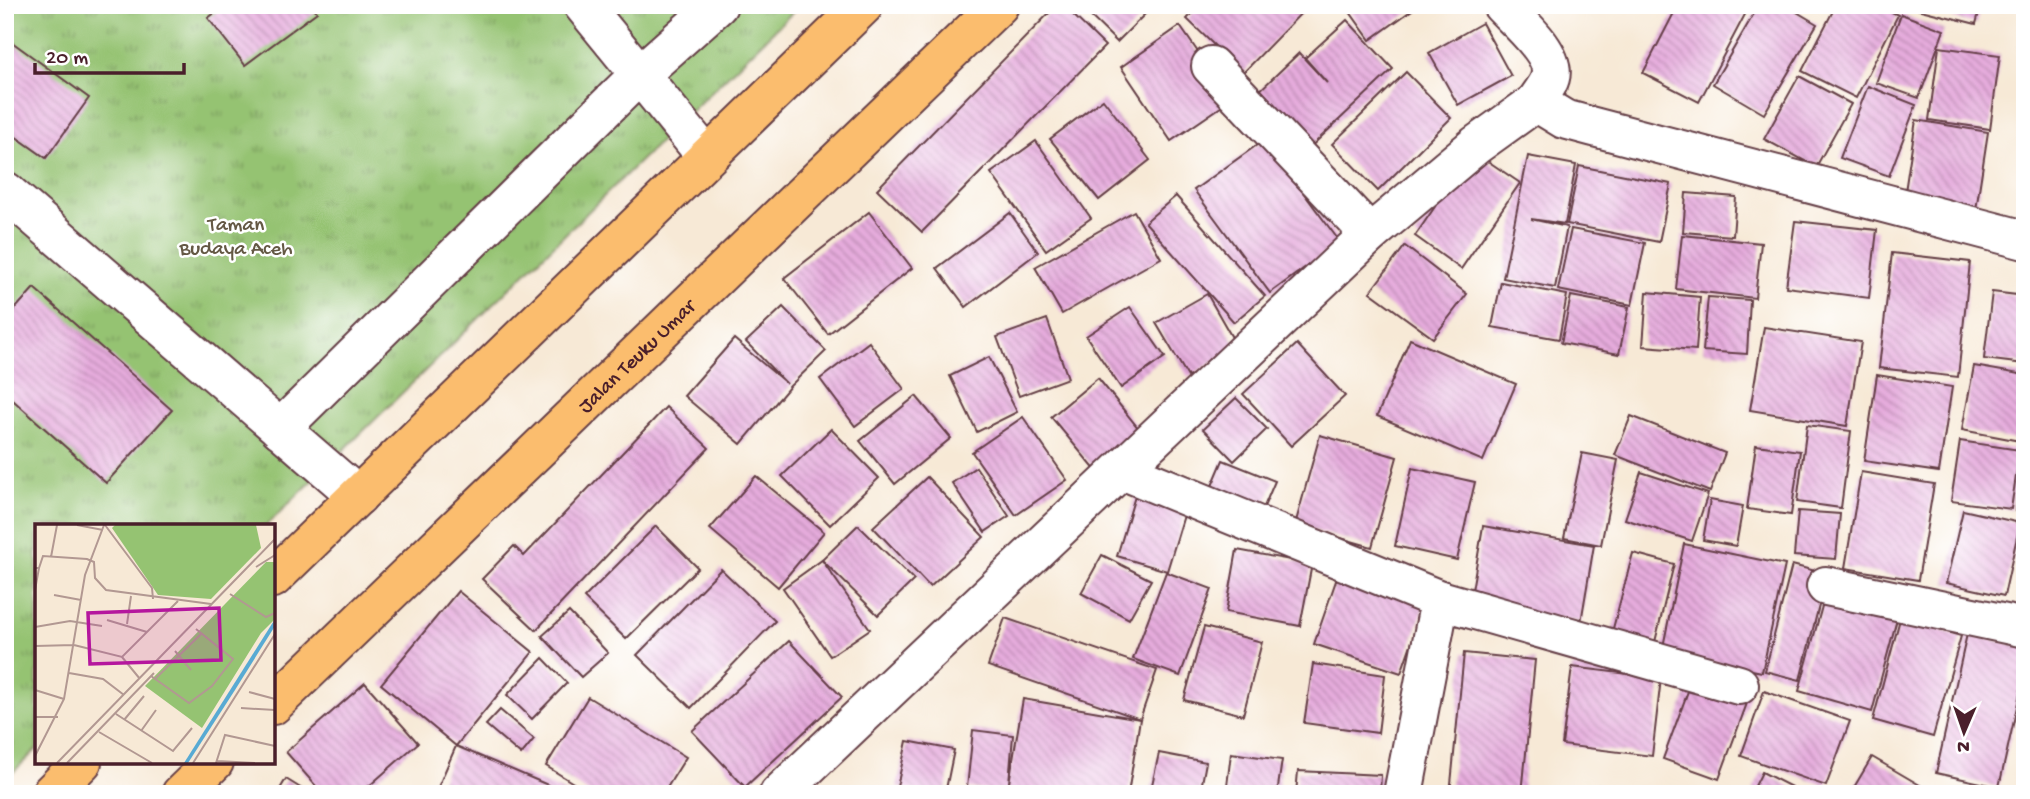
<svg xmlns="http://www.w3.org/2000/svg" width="2030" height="799" viewBox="0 0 2030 799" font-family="'Gochi Hand',sans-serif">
  <defs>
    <pattern id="park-tufts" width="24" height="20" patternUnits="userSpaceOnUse" patternTransform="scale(1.75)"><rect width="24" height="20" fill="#95c372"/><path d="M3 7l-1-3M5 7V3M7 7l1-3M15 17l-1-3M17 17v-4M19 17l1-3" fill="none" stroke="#7c9e5e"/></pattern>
    <pattern id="building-back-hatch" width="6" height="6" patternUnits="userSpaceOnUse" patternTransform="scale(1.75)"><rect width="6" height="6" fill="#e6acdd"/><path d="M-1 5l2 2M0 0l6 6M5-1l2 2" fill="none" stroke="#bc8bb3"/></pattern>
  </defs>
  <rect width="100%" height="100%" fill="#fff"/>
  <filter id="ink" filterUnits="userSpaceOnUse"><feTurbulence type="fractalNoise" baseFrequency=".0143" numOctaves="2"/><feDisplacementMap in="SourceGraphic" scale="14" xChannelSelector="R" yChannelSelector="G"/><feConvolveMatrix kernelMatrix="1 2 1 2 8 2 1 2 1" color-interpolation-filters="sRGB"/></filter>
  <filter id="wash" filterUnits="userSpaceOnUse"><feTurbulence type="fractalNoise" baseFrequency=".00686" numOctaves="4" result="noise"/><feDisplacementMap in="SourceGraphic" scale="28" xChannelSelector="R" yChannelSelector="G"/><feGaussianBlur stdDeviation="1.57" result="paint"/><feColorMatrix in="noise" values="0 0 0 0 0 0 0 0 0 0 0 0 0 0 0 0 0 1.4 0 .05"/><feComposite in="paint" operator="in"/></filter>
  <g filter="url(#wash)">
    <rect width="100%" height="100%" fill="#f7e9d6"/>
    <polygon fill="url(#park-tufts)" stroke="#70714e" stroke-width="2" points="5,5 800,5 266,526 37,526 37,749 5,780"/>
    <g id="blocks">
      <g fill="url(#building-back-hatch)">
        <polygon points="226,5 312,5 317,12 245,65 208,18"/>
        <polygon points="1057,5 1063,5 1105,46 922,232 877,189"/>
        <polygon points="1079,5 1154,5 1117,42"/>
        <polygon points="1200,5 1309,5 1243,73 1187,19"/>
        <polygon points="1345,5 1419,5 1370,40"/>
        <polygon points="1678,5 1750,5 1699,102 1643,73"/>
        <polygon points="1759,5 1785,5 1817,24 1764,114 1713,84"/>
        <polygon points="1836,5 1878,5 1898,15 1856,98 1802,71"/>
        <polygon points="1918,5 1981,5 1976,24 1917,9"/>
        <polygon points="1901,14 1944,30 1919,98 1876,83"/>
        <polygon points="1347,20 1393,69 1304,153 1252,98 1299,53 1327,83 1305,58"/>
        <polygon points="1482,23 1511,76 1458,105 1429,53"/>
        <polygon points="1180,26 1231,100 1171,141 1121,67"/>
        <polygon points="5,37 89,98 46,158 5,129"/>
        <polygon points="1939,47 2000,55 1990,129 1929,120"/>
        <polygon points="1406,72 1451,118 1378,191 1332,144"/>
        <polygon points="1799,76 1851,104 1816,167 1764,139"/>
        <polygon points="1868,86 1916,105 1889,176 1840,158"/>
        <polygon points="1103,99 1150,160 1099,200 1050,139"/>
        <polygon points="1916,120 1988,132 1976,210 1904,198"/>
        <polygon points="1264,140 1340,242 1270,293 1194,190"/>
        <polygon points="1036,141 1091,218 1046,250 991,173"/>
        <polygon points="1473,151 1520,183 1461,269 1415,236"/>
        <polygon points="1528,156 1576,165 1565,224 1531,219 1567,227 1555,288 1503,278"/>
        <polygon points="1579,166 1671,184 1659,242 1567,224"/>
        <polygon points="1686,193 1736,197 1733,236 1683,232"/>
        <polygon points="1176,196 1265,296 1234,322 1145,222"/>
        <polygon points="1134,211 1161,258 1062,314 1035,267"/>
        <polygon points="869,212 912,268 828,334 784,278"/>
        <polygon points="1010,213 1038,252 966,307 937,268"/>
        <polygon points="1795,221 1877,230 1869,298 1786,287"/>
        <polygon points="1571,229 1645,243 1632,305 1558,290"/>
        <polygon points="1682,235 1761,243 1755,298 1676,289"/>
        <polygon points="1405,246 1467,294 1433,338 1370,292"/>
        <polygon points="1892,253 1970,262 1958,377 1879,368"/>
        <polygon points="1501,282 1567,295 1559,339 1492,327"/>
        <polygon points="34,288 172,410 106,483 5,393 5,320"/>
        <polygon points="1647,292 1700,297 1696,350 1643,346"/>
        <polygon points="1992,292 2025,296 2025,364 1984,359"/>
        <polygon points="1207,294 1238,348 1188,377 1156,323"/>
        <polygon points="1571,296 1629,307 1619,354 1561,343"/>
        <polygon points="1708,297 1750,300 1747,354 1703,351"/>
        <polygon points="783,307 826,351 790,386 741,444 684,396 734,339 787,384 746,342"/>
        <polygon points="1130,307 1165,357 1121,388 1086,336"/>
        <polygon points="1047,319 1068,378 1019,396 997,337"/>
        <polygon points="1764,327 1861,342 1847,426 1750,410"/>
        <polygon points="1410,339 1516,384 1483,461 1377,416"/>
        <polygon points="869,342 904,389 855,426 820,379"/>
        <polygon points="1297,344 1345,396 1291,446 1243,394"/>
        <polygon points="989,357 1017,412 977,432 950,376"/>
        <polygon points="1974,366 2025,375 2025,415 2020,441 1962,430"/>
        <polygon points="1877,375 1952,387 1939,472 1864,461"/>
        <polygon points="1098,378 1143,434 1097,472 1051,417"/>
        <polygon points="916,396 951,438 895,484 860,441"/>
        <polygon points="1236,398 1267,429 1234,461 1203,429"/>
        <polygon points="666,407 709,448 536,630 482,579 514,546 524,556"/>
        <polygon points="1631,416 1725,453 1710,492 1615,455"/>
        <polygon points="1023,417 1067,480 1016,515 972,452"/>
        <polygon points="1807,425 1851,431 1841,508 1797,502"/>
        <polygon points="831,429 879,478 830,525 782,476"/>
        <polygon points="1320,435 1397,457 1372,547 1295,525"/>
        <polygon points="1960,441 2020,450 2011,509 1951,501"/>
        <polygon points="1756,445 1800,451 1791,515 1747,509"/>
        <polygon points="2022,450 2025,450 2025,512 2016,511"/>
        <polygon points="1582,453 1618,460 1601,545 1564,538"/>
        <polygon points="1223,460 1275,481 1258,521 1206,500"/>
        <polygon points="976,467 1009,516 985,532 952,483"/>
        <polygon points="1412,468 1475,482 1457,560 1395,546"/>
        <polygon points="1641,472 1708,494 1692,541 1625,519"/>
        <polygon points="1861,472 1934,484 1918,580 1845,568"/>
        <polygon points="756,476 824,532 778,587 710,529"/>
        <polygon points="927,477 984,537 930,587 873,527"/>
        <polygon points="1135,496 1185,512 1167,571 1117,556"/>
        <polygon points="1710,500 1743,506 1736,546 1703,540"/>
        <polygon points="1963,510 2020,523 2004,596 1946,583"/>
        <polygon points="1798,511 1840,514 1836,559 1794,556"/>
        <polygon points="858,525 914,580 878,615 822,560"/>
        <polygon points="656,526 698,568 626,639 584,598"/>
        <polygon points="1483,526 1594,545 1581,622 1470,602"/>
        <polygon points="1684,544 1785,565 1762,672 1662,652"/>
        <polygon points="1237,550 1312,564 1300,626 1226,612"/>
        <polygon points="1633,553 1674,564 1654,646 1611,636"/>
        <polygon points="1102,555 1151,580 1129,619 1081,593"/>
        <polygon points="822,560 870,629 830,656 783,588"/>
        <polygon points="1792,565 1827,574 1800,680 1765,671"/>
        <polygon points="721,569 775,621 691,708 637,655"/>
        <polygon points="1166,572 1212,589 1180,676 1133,659"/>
        <polygon points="1339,572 1426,601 1401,673 1314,644"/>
        <polygon points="458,591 533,652 456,746 381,684"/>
        <polygon points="1825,595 1898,615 1872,712 1799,691"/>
        <polygon points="569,612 608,653 581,677 542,636"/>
        <polygon points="1005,618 1157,670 1140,719 988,666"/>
        <polygon points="1900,619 1961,636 1933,737 1873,720"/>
        <polygon points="1204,627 1262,642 1243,715 1184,700"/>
        <polygon points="1967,634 2025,647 2025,671 1999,787 1936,773"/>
        <polygon points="789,641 842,697 745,787 692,731"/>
        <polygon points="1464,653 1535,660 1522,794 1450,794"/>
        <polygon points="543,658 567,683 532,719 507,695"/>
        <polygon points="1313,664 1385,675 1378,733 1304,723"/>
        <polygon points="1572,667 1661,678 1652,756 1562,745"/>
        <polygon points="1694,675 1750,695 1719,779 1663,759"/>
        <polygon points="365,683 418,743 360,794 323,794 286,752"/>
        <polygon points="1764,691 1850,721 1826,786 1741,756"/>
        <polygon points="588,697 686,757 663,794 591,794 546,766"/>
        <polygon points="1023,699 1140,719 1128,794 1012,794 967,788 973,730 1013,735 1009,783"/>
        <polygon points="500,710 534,739 521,755 486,725"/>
        <polygon points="907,741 954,750 945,794 932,794 897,787"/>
        <polygon points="456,746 569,794 435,794"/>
        <polygon points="1159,753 1206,762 1200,794 1150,794"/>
        <polygon points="1231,753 1282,760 1277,794 1226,794"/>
        <polygon points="1872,757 1935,794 1850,794"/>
        <polygon points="2024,770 2025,794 2019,794"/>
        <polygon points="1298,771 1381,775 1380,794 1296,794"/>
        <polygon points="1762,772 1805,794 1751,794"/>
        <polygon points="286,779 310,794 277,794"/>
        <polygon points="1599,785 1613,794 1593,794"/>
      </g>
    </g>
  </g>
  <g filter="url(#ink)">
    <use href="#blocks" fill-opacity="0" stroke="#643d45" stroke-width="2"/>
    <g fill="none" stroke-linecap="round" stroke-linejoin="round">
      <g stroke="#643d45" stroke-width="42">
        <g id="minor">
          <polyline points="583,5 707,157"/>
          <path d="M1502 5C1517 21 1557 54 1550 78 1548 86 1540 95 1536 102"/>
          <polyline points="1211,66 1370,234"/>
          <polyline points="5,191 358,496"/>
          <polyline points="280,429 639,75 718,5"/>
          <polyline points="1122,470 1440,600 1739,685"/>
          <polyline points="1826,586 2025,628"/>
          <polyline points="779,794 1370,234 1476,145 1536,102 1564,119 1590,126 2025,240"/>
          <polyline points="1403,794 1440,600"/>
        </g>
      </g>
      <g stroke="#643d45" stroke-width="42">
        <g id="highway">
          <polyline points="273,578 864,5"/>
          <path id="s1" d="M273 705 999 5"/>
          <polyline points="50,794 82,762"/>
          <polyline points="181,794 214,762"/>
        </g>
      </g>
      <use href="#minor" stroke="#fff" stroke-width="38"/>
      <use href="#highway" stroke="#fbbd6e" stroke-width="38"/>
    </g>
  </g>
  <g text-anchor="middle" stroke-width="5" stroke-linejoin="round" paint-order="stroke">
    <g font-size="21" fill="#645844" stroke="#fff">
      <text x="236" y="230">Taman<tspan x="236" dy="24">Budaya Aceh</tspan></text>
    </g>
    <g font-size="21" fill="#4a1f2b" stroke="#fff">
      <text dy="7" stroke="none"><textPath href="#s1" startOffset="504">Jalan Teuku Umar</textPath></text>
    </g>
  </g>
  <g transform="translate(35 524)">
    <rect width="240" height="240" fill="#f7e9d6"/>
    <path d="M80 1H221L226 24 176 75 123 71 77 4Z" fill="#95c372"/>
    <path d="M231 38H240V95L226 109 167 204 110 162Z" fill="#95c372"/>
    <path d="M240 95V102L200 166 153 239H149Z" fill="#58aad3"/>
    <path fill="none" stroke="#b29892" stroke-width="2" d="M42 1 68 6M70 1 117 64 118 75M16 33 22 1M221 43 240 31M0 44H4L8 32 52 35 59 38 60 54 71 66 176 80M0 66 4 44M195 70 231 93 240 89M19 71 46 76M0 90V143M72 96 112 108M92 100 96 72M0 103 35 97 67 102M0 122 39 121 87 133 143 77M140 127 156 146M87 133 105 155M34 149 68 155 89 171M116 152 154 179 177 162 198 135 161 105M120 155 167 109M0 166 29 175M214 168 240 175M206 184 240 186M81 190 138 227 157 204M0 193H23M89 196 109 172M106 207 121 186M64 208 117 239M0 232 29 175 50 51 69 1M182 237 220 239M22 239 240 15M32 239 119 149M158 239 240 110M181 239 190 211 240 222"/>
    <path fill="#b5179e" fill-opacity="0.15" stroke="#b5179e" stroke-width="3.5" d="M184 84 186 136 55 140 53 89Z"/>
    <rect width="240" height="240" fill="none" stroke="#4a1f2b" stroke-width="3.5"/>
  </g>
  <rect width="2030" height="799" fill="none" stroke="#fff" stroke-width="28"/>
  <g transform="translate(1964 732) rotate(182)" stroke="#ffffff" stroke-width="5" paint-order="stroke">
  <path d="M0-5L12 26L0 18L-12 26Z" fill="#4a1f2b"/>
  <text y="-10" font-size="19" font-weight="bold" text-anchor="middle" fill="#4a1f2b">N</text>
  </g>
  <path d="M35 63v10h149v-10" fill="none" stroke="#4a1f2b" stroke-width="3.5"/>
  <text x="46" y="63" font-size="21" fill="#4a1f2b" stroke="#ffffff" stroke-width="5" paint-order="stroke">20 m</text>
</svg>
